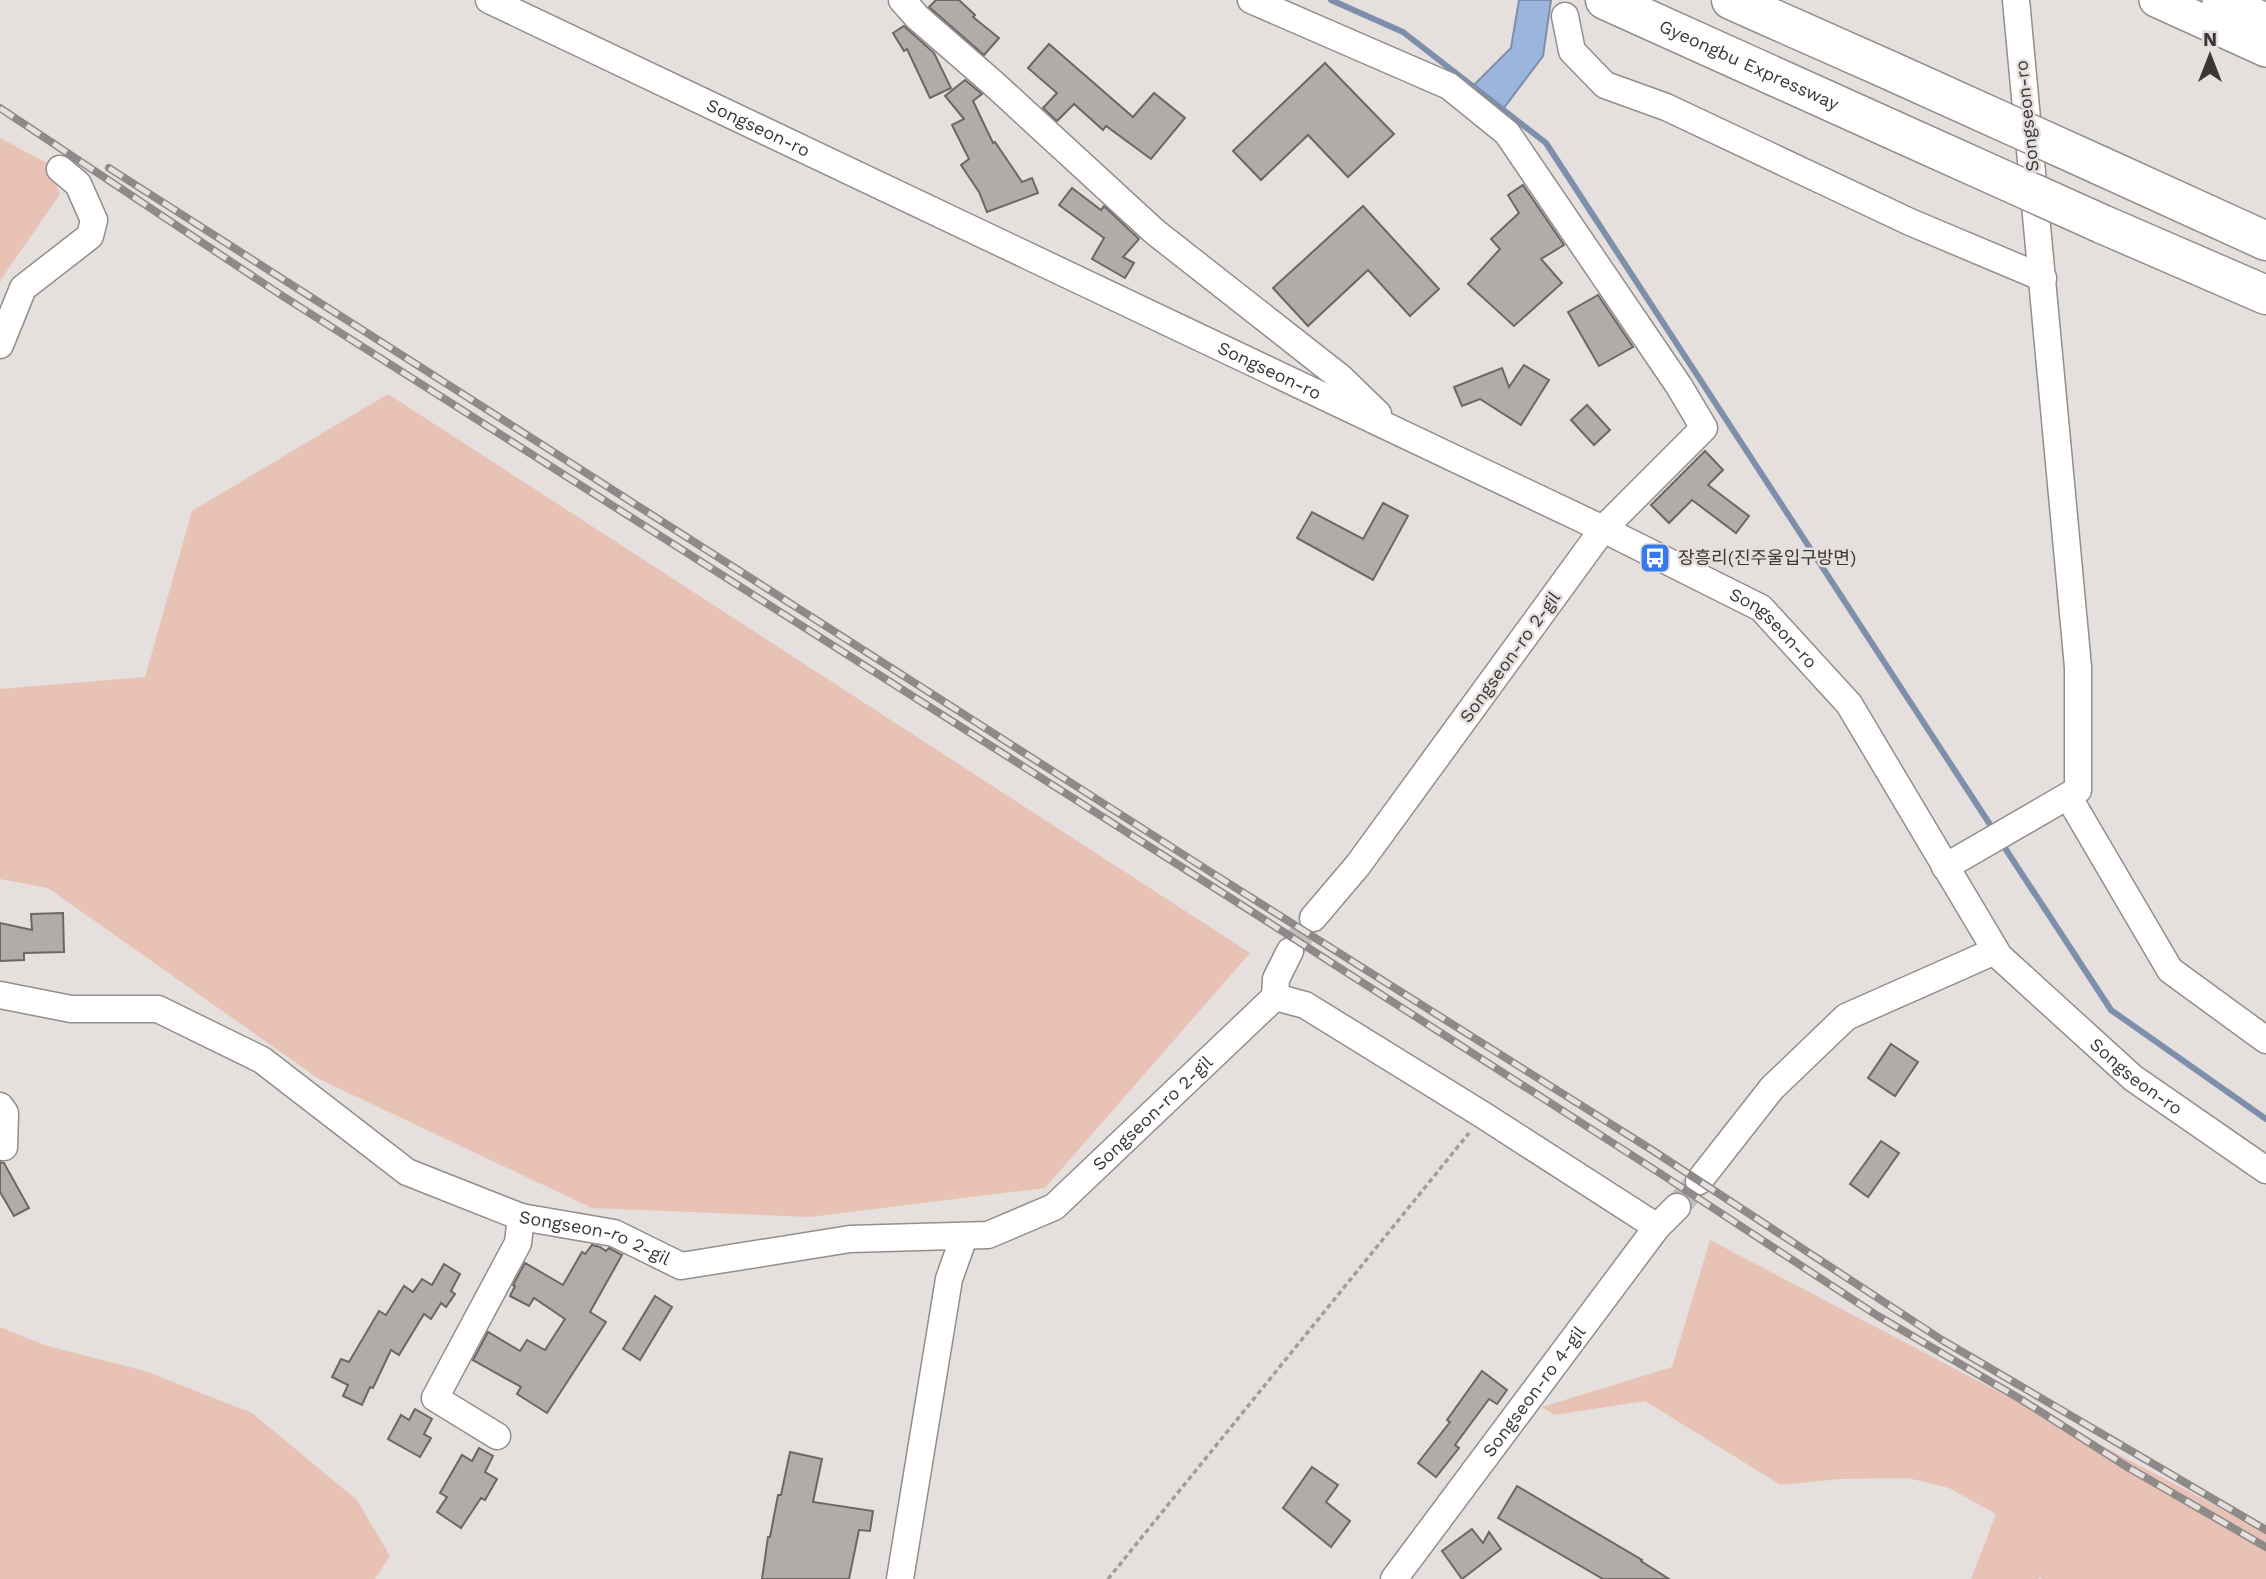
<svg xmlns="http://www.w3.org/2000/svg" width="2266" height="1579" viewBox="0 0 2266 1579" font-family="'Work Sans','Noto Sans KR',sans-serif">
  <rect width="100%" height="100%" fill="#e5dfdd"/>
  <g fill="#e8c2b5">
    <polygon points="0,138 47,163 60,194 0,281"/>
    <polygon points="388,394 1250,953 1045,1188 810,1217 592,1208 319,1079 48,888 0,879 0,689 145,677 192,511"/>
    <polygon points="1710,1240 2266,1532 2266,1579 2042,1579 2040,1577 2038,1579 1971,1579 1996,1514 1949,1488 1908,1478 1840,1479 1781,1485 1645,1401 1554,1415 1542,1407 1672,1367"/>
    <polygon points="0,1327 44,1345 145,1371 252,1413 357,1500 390,1556 375,1579 0,1579"/>
  </g>
  <polygon fill="#9bb5dd" stroke="#7e8fab" stroke-width="2" points="1519,0 1551,0 1543,56 1503,109 1473,86 1511,48"/>
  <g fill="none" stroke-linecap="round" stroke-linejoin="round">
    <g stroke="#7e8fab" stroke-width="6">
      <polyline points="1331,0 1403,32 1546,143 1989,823"/>
      <polyline points="2001,842 2111,1010 2266,1119"/>
    </g>
  </g>
  <g fill="#b1aba9" stroke="#6c6765" stroke-width="2">
    <polygon points="936,0 959,0 975,15 973,17 999,38 984,55 929,7"/>
    <polygon points="904,26 934,53 951,88 930,98 907,49 904,51 893,33"/>
    <polygon points="1049,44 1133,117 1154,93 1185,118 1151,159 1106,126 1103,130 1074,104 1057,121 1043,108 1057,93 1028,68"/>
    <polygon points="1325,63 1394,134 1348,177 1308,135 1261,180 1233,151"/>
    <polygon points="965,80 982,94 973,101 993,143 995,142 1022,182 1032,178 1038,193 987,212 979,192 961,165 969,159 952,125 964,119 945,96"/>
    <polygon points="1523,185 1564,245 1541,259 1562,283 1514,326 1468,284 1500,249 1491,239 1519,213 1508,195"/>
    <polygon points="1072,188 1101,210 1104,206 1139,239 1123,257 1134,263 1125,278 1092,259 1104,238 1059,205"/>
    <polygon points="1363,206 1439,289 1410,316 1368,270 1308,326 1273,288"/>
    <polygon points="1598,295 1633,347 1599,366 1568,312"/>
    <polygon points="1524,365 1549,380 1521,425 1480,399 1462,406 1454,387 1502,368 1509,387"/>
    <polygon points="1587,405 1610,430 1594,445 1571,420"/>
    <polygon points="1705,451 1723,470 1708,485 1749,516 1736,533 1692,500 1669,523 1651,505"/>
    <polygon points="1383,503 1408,516 1373,580 1297,538 1312,512 1363,539"/>
    <polygon points="63,913 64,952 24,953 24,960 0,961 0,923 32,930 31,914"/>
    <polygon points="1891,1044 1918,1062 1895,1096 1868,1078"/>
    <polygon points="1881,1141 1899,1153 1868,1197 1850,1184"/>
    <polygon points="0,1162 4,1163 29,1208 14,1216 0,1192"/>
    <polygon points="592,1245 600,1247 606,1251 609,1248 622,1255 590,1312 606,1322 547,1413 517,1394 521,1387 473,1360 488,1332 520,1351 527,1340 545,1350 565,1319 534,1298 529,1306 510,1296 515,1286 513,1285 525,1263 563,1285 582,1252 585,1254"/>
    <polygon points="444,1264 460,1274 451,1291 455,1294 446,1307 441,1303 431,1319 424,1314 399,1355 391,1350 373,1388 370,1387 362,1405 343,1396 348,1385 332,1377 341,1359 349,1362 379,1311 386,1315 404,1286 413,1292 422,1279 432,1285"/>
    <polygon points="655,1296 672,1307 640,1360 623,1349"/>
    <polygon points="1482,1371 1507,1390 1497,1404 1489,1399 1455,1445 1459,1448 1436,1477 1418,1463 1450,1422 1447,1420"/>
    <polygon points="415,1409 432,1419 424,1434 431,1438 420,1457 388,1439 401,1415 409,1420"/>
    <polygon points="479,1448 493,1456 485,1472 497,1479 485,1500 481,1498 461,1528 437,1512 447,1497 440,1493 462,1455 472,1461"/>
    <polygon points="790,1452 822,1459 813,1502 873,1511 870,1531 859,1530 849,1579 762,1579 768,1537 770,1537 778,1495 781,1495"/>
    <polygon points="1312,1467 1338,1485 1326,1502 1350,1521 1331,1547 1283,1508"/>
    <polygon points="1517,1486 1642,1560 1641,1561 1669,1579 1603,1579 1498,1518"/>
    <polygon points="1472,1529 1483,1543 1489,1532 1501,1549 1462,1579 1442,1551"/>
  </g>
  <g fill="none" stroke-linecap="round" stroke-linejoin="round">
    <g stroke="#c3bdbc" stroke-width="26" stroke-dasharray="26 13" stroke-linecap="butt">
      <polyline points="1290,951 1313,918"/>
      <polyline points="1677,1207 1699,1181"/>
    </g>
    <g stroke="#938e8c" stroke-width="29">
      <g id="minor">
        <path id="s1" d="M489 0 1603 529 1761 608 1849 704 1999 956 2133 1078 2266 1170"/>
        <polyline points="902,0 917,17 994,84 1155,232 1341,378 1378,414"/>
        <polyline points="1251,0 1449,86 1507,133 1679,386 1704,428 1603,529 1358,865 1313,918"/>
        <polyline points="1565,16 1572,51 1605,85 1666,107 1910,222 2043,278"/>
        <polyline points="0,345 23,288 90,236 94,220 78,184 60,169"/>
        <polyline points="2068,796 2170,970 2266,1040"/>
        <polyline points="1945,867 2078,790 2078,667 2016,0"/>
        <path id="s2" d="M0 995 71 1009H158L262 1060 407 1172 521 1217 614 1233 681 1266 850 1239 988 1235 1054 1207 1275 997 1276 979 1290 951"/>
        <polyline points="1275,997 1305,1005 1483,1115 1657,1227"/>
        <polyline points="0,1106 5,1113 4,1147"/>
        <polyline points="1699,1181 1772,1088 1846,1017 1995,951"/>
        <polyline points="497,1436 435,1398 518,1243 521,1217"/>
        <polyline points="900,1579 949,1279 964,1237"/>
        <path id="s3" d="M1394 1579 1657 1227 1677 1207"/>
      </g>
    </g>
    <g stroke="#938e8c" stroke-width="36">
      <g id="major">
        <polyline points="2156,0 2266,50"/>
        <polyline points="2219,0 2266,20"/>
      </g>
    </g>
    <g stroke="#938e8c" stroke-width="41">
      <g id="highway">
        <path id="s4" d="M1605 0 1891 129"/>
        <polyline points="1731,0 1891,71"/>
        <polyline points="2099,165 2266,241"/>
        <polyline points="2102,224 2266,295"/>
      </g>
    </g>
    <polyline stroke="#a29d9c" stroke-width="3.5" stroke-dasharray="5 3.5" stroke-linecap="butt" points="1108,1579 1469,1133"/>
    <use href="#minor" stroke="#fff" stroke-width="26"/>
    <use href="#major" stroke="#fff" stroke-width="33"/>
    <use href="#highway" stroke="#fff" stroke-width="38"/>
    <g stroke="#8e8a89" stroke-width="8">
      <g id="rail">
        <polyline points="0,108 281,295 1243,906 1658,1172 1878,1316 2022,1400 2129,1468 2266,1547"/>
        <polyline points="109,168 1209,871 1652,1150 1942,1340 2266,1530"/>
      </g>
    </g>
    <use href="#rail" stroke="#e5dfdd" stroke-width="5" stroke-dasharray="16" stroke-linecap="butt"/>
    <g stroke="#938e8c" stroke-width="41" stroke-linecap="butt">
      <g id="highway-bridge">
        <polyline points="1891,71 2099,165"/>
        <polyline points="1891,129 2102,224"/>
      </g>
    </g>
    <use href="#highway-bridge" stroke="#fff" stroke-width="38"/>
  </g>
  <defs>
    <g id="bus-square" transform="scale(1.575)"><rect x="-9" y="-9" width="18" height="18" rx="4" fill="#367ae8" stroke="#e5dfdd"/><path d="M-5-6H5V4H4V6H2V4H-2V6H-4V4H-5ZM-3.5-4V0h7V-4ZM-3.5 1.2v1.5H-2V1.2ZM2 1.2v1.5H3.5V1.2Z" fill="#fff"/></g>
  </defs>
  <g fill-rule="evenodd">
    <use href="#bus-square" x="1655" y="558"/>
  </g>
  <g text-anchor="middle" stroke-width="5" stroke-linejoin="round" paint-order="stroke">
    <g font-size="18" fill="#3a3737" stroke="#e5dfdd">
      <text dy="6" stroke="none"><textPath href="#s4" startOffset="158">Gyeongbu Expressway</textPath></text>
      <text transform="translate(2027 116) rotate(-96)" y="6">Songseon-ro</text>
      <text dy="6" stroke="none"><textPath href="#s1" startOffset="298">Songseon-ro</textPath></text>
      <text dy="6" stroke="none"><textPath href="#s1" startOffset="864">Songseon-ro</textPath></text>
      <text dy="6" stroke="none"><textPath href="#s1" startOffset="1432">Songseon-ro</textPath></text>
      <text transform="translate(1510 657) rotate(-54)" y="6">Songseon-ro 2-gil</text>
      <text dy="6" stroke="none"><textPath href="#s1" startOffset="2016">Songseon-ro</textPath></text>
      <text dy="6" stroke="none"><textPath href="#s2" startOffset="1267">Songseon-ro 2-gil</textPath></text>
      <text dy="6" stroke="none"><textPath href="#s2" startOffset="658">Songseon-ro 2-gil</textPath></text>
      <text dy="6" stroke="none"><textPath href="#s3" startOffset="234">Songseon-ro 4-gil</textPath></text>
    </g>
    <g font-size="18" fill="#3a3737" stroke="#e5dfdd" text-anchor="start">
      <text x="1678" y="564">장흥리(진주울입구방면)</text>
    </g>
  </g>
  <g transform="translate(2210 56)" stroke="#e5dfdd" stroke-width="5" paint-order="stroke">
  <path d="M0-5L12 26L0 18L-12 26Z" fill="#3a3737"/>
  <text y="-10" font-size="19" font-weight="bold" text-anchor="middle" fill="#3a3737">N</text>
  </g>
</svg>
